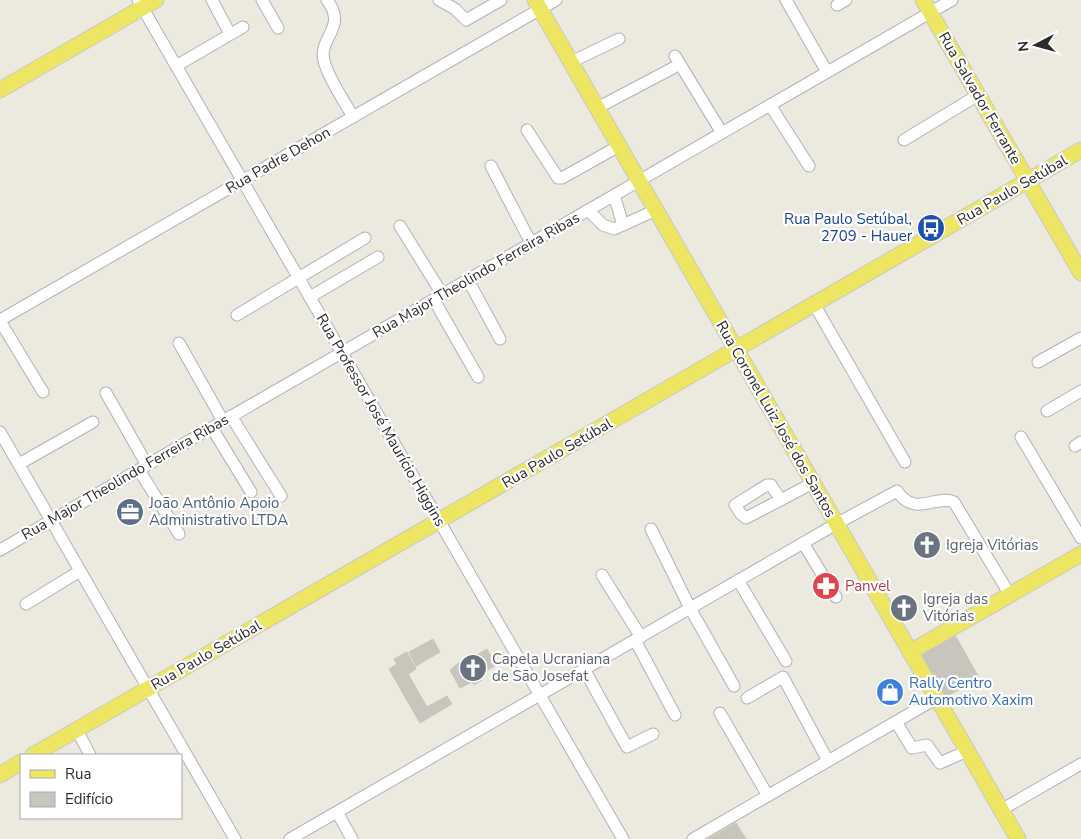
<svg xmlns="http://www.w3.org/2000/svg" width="1081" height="839" viewBox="0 0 1081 839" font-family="'Nunito Sans',sans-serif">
  <rect width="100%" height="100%" fill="#ece9de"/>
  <g fill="#c8c5bd" stroke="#c8c5b7">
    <polygon points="955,635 979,678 942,699 918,656"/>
    <polygon points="433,639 440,652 416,666 409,652"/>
    <polygon points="487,649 496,665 479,675 482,680 474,685 472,682 460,688 450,670 465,658 467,661"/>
    <polygon points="407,652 416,669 408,674 427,707 447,696 452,704 420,723 389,669 397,664 394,659"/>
    <polygon points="736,823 746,839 708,839"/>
  </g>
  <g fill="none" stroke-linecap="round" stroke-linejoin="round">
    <g stroke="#b1b1be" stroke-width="13">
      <g id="minor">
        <polyline points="138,0 623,839"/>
        <polyline points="212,0 230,34"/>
        <polyline points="262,0 278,28"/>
        <path d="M327 0C348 28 318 37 324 61 329 80 344 100 353 117"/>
        <polyline points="439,0 455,9 466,20 501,0"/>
        <polyline points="786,0 827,72"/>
        <polyline points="837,5 846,0"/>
        <polyline points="675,56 722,133"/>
        <polyline points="571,62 619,39"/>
        <polyline points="176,66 243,27"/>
        <polyline points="770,105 809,166"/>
        <polyline points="597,108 673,68"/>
        <polyline points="527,130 558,178 562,178 619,146"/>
        <polyline points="904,140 978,95"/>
        <polyline points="491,166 531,243"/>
        <polyline points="614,195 623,225"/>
        <polyline points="588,210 603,225 614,229 656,210"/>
        <polyline points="400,226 442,294"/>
        <polyline points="468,280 500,339"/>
        <polyline points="310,297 378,257"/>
        <polyline points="434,300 478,377"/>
        <polyline points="814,304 905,462"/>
        <polyline points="237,315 365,238"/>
        <polyline points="0,320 556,0"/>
        <polyline points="0,321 43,392"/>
        <polyline points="179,343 223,421"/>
        <polyline points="1038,362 1081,338"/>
        <polyline points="106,393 147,465"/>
        <polyline points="1047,411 1081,391"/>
        <polyline points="231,416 281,496"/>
        <polyline points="212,428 251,492"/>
        <polyline points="0,432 235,839"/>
        <polyline points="1021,437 1081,538"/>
        <polyline points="1075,446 1081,442"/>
        <polyline points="19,464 93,422"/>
        <polyline points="139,470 179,534"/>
        <polyline points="781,500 771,485 767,485 735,505 741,514 746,518 813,483"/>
        <polyline points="651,529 690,608 734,686"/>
        <polyline points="803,543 836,597"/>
        <polyline points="0,550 952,0"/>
        <polyline points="602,575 641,637"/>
        <polyline points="738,580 786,661"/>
        <polyline points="26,604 80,571"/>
        <polyline points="635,640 675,715"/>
        <polyline points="584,669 627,747 653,734"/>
        <polyline points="747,698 783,677 828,761"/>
        <polyline points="720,713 768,796"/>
        <polyline points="896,722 912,748 927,745 940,763 967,751"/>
        <polyline points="77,730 90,755"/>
        <polyline points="1001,810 1081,764"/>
        <polyline points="337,812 352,839"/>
        <path d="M290 839 836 524 897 491C915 518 936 494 954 502L1010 595"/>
        <polyline points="693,839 937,698"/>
      </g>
    </g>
    <g stroke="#c8c8c8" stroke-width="17">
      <g id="major">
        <polyline points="535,0 1018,839"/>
        <polyline points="923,0 1081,273"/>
        <polyline points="0,90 156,0"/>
        <polyline points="910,652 1081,554"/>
        <polyline points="33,755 1081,150"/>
        <polyline points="0,775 21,762"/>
      </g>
    </g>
    <use href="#minor" stroke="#fff" stroke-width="11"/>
    <use href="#major" stroke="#ece663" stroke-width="15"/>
  </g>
  <defs>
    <g id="bus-disc" transform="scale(1.4375)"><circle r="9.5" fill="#1a4fb4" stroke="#fff"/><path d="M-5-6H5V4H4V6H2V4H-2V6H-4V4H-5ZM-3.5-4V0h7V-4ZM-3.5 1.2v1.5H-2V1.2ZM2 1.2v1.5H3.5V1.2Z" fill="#fff"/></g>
    <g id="office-disc" transform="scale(1.4375)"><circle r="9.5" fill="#5c6f8a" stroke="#fff"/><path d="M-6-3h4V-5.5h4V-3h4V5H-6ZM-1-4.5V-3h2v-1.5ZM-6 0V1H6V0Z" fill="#fff"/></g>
    <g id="church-disc" transform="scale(1.4375)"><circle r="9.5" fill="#6b7280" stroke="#fff"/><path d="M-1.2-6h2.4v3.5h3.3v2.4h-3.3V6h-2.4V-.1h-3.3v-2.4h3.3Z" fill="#fff"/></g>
    <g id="pharmacy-disc" transform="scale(1.4375)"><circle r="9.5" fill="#e0444e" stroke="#fff"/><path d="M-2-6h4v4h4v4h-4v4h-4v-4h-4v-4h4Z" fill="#fff"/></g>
    <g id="shop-disc" transform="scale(1.4375)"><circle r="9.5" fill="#3f7fe0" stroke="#fff"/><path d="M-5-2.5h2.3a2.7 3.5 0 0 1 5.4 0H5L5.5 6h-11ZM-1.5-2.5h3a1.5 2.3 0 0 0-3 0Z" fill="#fff"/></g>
  </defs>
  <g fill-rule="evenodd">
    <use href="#bus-disc" x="931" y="228"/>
    <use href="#office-disc" x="130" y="512"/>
    <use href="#church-disc" x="927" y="545"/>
    <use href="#pharmacy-disc" x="826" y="586"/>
    <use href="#church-disc" x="904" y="608"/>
    <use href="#church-disc" x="473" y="668"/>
    <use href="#shop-disc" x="890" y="692"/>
  </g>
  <g text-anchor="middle" stroke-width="4.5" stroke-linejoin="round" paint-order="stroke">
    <g font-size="15" fill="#2b2b2b" stroke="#fff">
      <text transform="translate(980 98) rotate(60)" y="5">Rua Salvador Ferrante</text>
      <text transform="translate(278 160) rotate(-30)" y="5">Rua Padre Dehon</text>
      <text transform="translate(1012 190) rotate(-30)" y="5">Rua Paulo Setúbal</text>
      <text transform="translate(476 275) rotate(-30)" y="5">Rua Major Theolindo Ferreira Ribas</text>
      <text transform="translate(776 419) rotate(60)" y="5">Rua Coronel Luiz José dos Santos</text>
      <text transform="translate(381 420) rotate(60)" y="5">Rua Professor José Maurício Higgins</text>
      <text transform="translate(557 453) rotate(-30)" y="5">Rua Paulo Setúbal</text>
      <text transform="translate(125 477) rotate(-30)" y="5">Rua Major Theolindo Ferreira Ribas</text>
      <text transform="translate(206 655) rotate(-30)" y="5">Rua Paulo Setúbal</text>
    </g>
    <g font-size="15" fill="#164399" stroke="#fff" text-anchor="end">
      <text x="912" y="224">Rua Paulo Setúbal,<tspan x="912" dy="17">2709 - Hauer</tspan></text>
    </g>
    <g font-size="15" fill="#4e5e75" stroke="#fff" text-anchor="start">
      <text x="149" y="508">João Antônio Apoio<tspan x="149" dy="17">Administrativo LTDA</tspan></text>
    </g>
    <g font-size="15" fill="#5b616d" stroke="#fff" text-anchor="start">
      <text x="946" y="550">Igreja Vitórias</text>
      <text x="923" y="604">Igreja das<tspan x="923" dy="17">Vitórias</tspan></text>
      <text x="492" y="664">Capela Ucraniana<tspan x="492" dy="17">de São Josefat</tspan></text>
    </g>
    <g font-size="15" fill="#be3a42" stroke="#fff" text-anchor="start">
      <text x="845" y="591">Panvel</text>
    </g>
    <g font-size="15" fill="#366cbe" stroke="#fff" text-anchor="start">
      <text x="909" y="688">Rally Centro<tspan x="909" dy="17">Automotivo Xaxim</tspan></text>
    </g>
  </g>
  <rect x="20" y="754" width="162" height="65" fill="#ffffff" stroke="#aaaaaa"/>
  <rect x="30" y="770" width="25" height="8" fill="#ece663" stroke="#aaaaaa"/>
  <text x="65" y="779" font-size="15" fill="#2b2b2b">Rua</text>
  <rect x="30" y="792" width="25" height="15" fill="#c8c5bd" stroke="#aaaaaa"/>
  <text x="65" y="804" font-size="15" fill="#2b2b2b">Edifício</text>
  <g transform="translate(1036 45) rotate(264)" stroke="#ffffff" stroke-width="4" paint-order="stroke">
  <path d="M0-4L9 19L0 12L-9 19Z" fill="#2b2b2b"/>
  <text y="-8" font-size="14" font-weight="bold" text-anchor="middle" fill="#2b2b2b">N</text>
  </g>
</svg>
